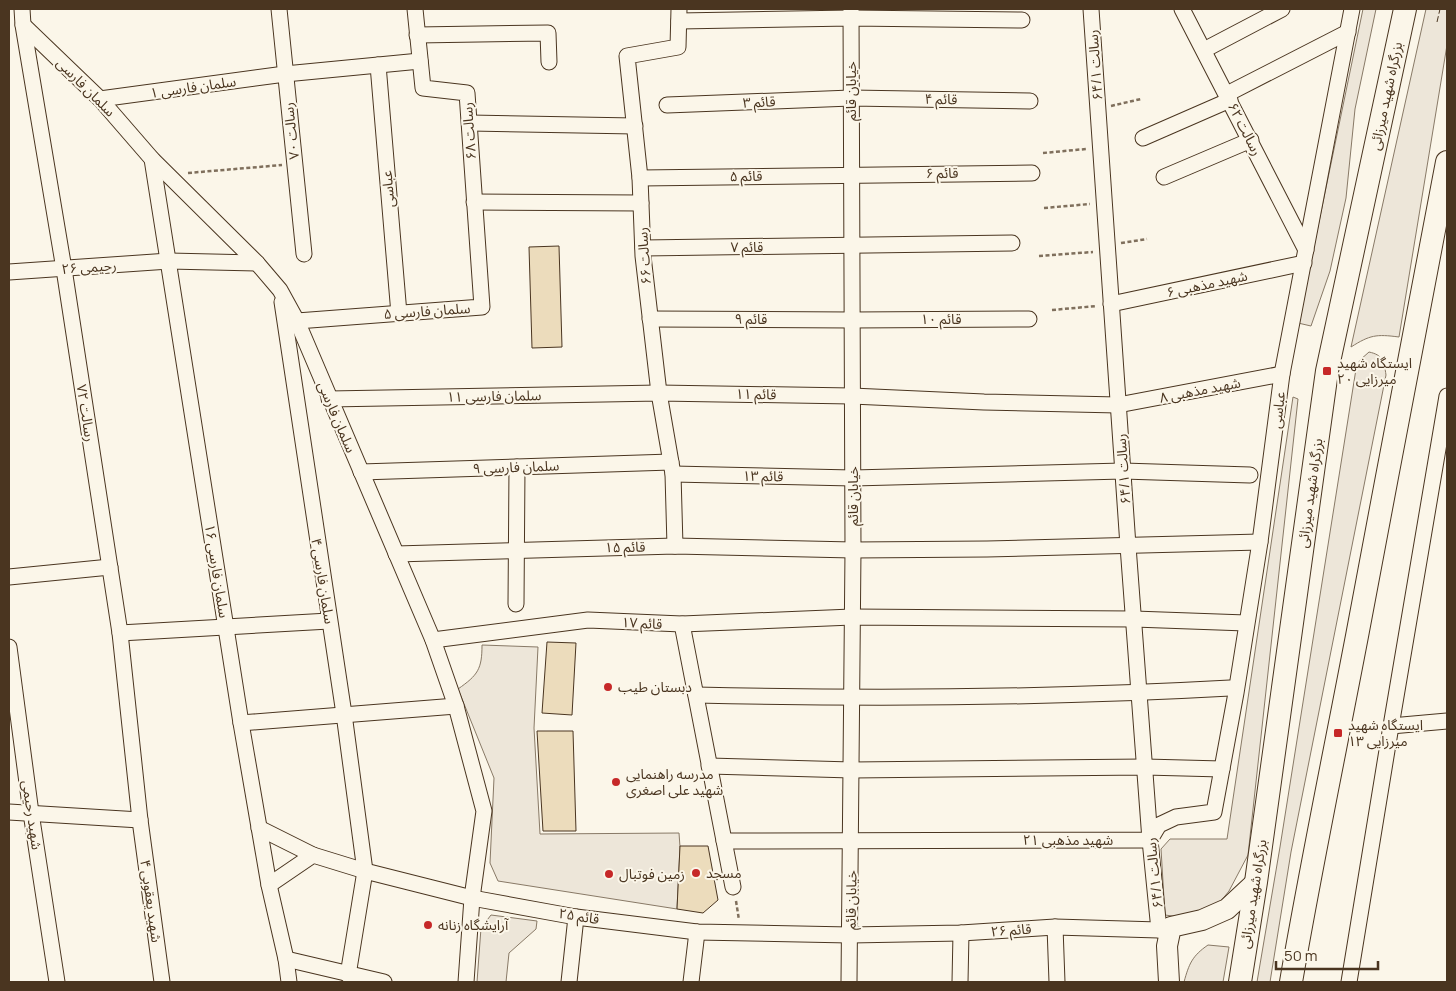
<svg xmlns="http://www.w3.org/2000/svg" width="1456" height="991" viewBox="0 0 1456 991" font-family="Manrope,'Noto Sans Arabic',sans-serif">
  <rect width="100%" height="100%" fill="#fbf6e9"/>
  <g fill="#ede6d9" stroke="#887966">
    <polygon points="1363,9 1376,9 1355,109 1346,198 1330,271 1311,326 1298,323"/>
    <path d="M1426 9H1447V45L1399 337C1376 334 1370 335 1351 347Z"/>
    <path d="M1369 352C1383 355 1384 361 1386 375L1291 852 1270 982H1257L1280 847 1356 369 1360 360Z"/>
    <polygon points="1293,397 1298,399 1248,855 1229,891 1221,901 1187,918 1165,915 1161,849 1170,839 1227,839"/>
    <path d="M482 645 538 647 534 728 540 834 679 833 680 847 677 909 498 881 490 863 494 778 458 689C478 675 482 669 482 645Z"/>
    <polygon points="491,915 537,921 536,929 509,953 506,982 477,982 481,928"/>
    <path d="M1208 945 1229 947 1223 982H1184C1189 964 1192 956 1208 945Z"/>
  </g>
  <g fill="#ecdcbc" stroke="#4a3520">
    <polygon points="559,246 562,347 532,348 529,247"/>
    <polygon points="547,642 576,643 572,715 542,713"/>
    <polygon points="537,731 573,731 576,831 543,831"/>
    <polygon points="680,846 708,846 718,900 703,913 677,909"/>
  </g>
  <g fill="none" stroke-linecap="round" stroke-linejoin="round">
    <g stroke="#4a3520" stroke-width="17">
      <g id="minor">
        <polyline points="22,9 23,25 64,269 120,633 140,820 162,982"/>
        <polyline points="279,9 304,254"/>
        <polyline points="1091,9 1128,546 1150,840 1159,930"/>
        <polyline points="1182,9 1306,250"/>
        <polyline points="679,21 851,18 1022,20"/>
        <polyline points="23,25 100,99 152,159 257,263 280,290 297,321 433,640 456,706 484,811 472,898 466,982"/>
        <polyline points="417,35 548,33 549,62"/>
        <polyline points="1204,50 1282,9"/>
        <polyline points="378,65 399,314"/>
        <polyline points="1227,94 1348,32"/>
        <polyline points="100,99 285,74 420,61"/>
        <polyline points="667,105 851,98 1030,101"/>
        <polyline points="470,123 635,126"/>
        <polyline points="1143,138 1230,100"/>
        <polyline points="152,159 241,723 269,885 286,959 289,982"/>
        <polyline points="1164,177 1251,140"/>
        <polyline points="640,178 1032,173"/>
        <polyline points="474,202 641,203"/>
        <polyline points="643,248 1012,243"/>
        <polyline points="9,272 169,261 257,263"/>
        <polyline points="282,302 344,714 365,871 348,975"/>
        <polyline points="1111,304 1304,263"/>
        <polyline points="650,319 852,320 1029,319"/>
        <polyline points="297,321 482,307 467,93 423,88 415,9"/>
        <polyline points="329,399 659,393 852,396 984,402 1118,405 1282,374"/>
        <polyline points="361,472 671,462"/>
        <polyline points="673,474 853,478 1123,471 1250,475"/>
        <polyline points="675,546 673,474 659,393 643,256 640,178 627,56 678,47 679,9"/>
        <polyline points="396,554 675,546 853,550 987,549 1260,542"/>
        <polyline points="9,577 110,567"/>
        <polyline points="516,604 517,467"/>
        <polyline points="682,624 733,887"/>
        <polyline points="120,633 329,621"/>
        <polyline points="433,640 588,620 682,624 852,617 1134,619 1246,623"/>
        <polyline points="9,647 31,813 57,982"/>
        <path d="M696 695C874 699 1052 698 1230 688"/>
        <polyline points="241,723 456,706"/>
        <polyline points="1391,726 1447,721"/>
        <polyline points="709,766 852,770 1145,767 1222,769"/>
        <polyline points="9,812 140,820"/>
        <polyline points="259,828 313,855"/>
        <polyline points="724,841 1150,840 1159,825 1176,817 1214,812 1236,693 1260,542 1282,374 1352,9"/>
        <polyline points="269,885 313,855 365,871 472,898 576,917 697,932 850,935 961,933 1055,927 1159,930 1167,928"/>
        <polyline points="1055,927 1057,982"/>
        <polyline points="286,959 384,982"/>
        <polyline points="569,982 576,917"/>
        <polyline points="691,982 697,932"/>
        <polyline points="849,982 853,550 851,9"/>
        <polyline points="960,982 961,933"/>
        <polyline points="1349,982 1391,726 1447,396"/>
      </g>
    </g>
    <g stroke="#4a3520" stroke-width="22">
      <polyline id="major" points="1169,982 1167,946 1171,927 1202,920 1227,909 1256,882"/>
    </g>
    <g stroke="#4a3520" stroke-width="24">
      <g id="highway">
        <polyline points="1240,982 1256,882 1327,371 1405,9"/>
        <path d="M1291 982C1311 866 1335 751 1357 636 1387 478 1416 320 1447 162"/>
      </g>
    </g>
    <g stroke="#7f6f5c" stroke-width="2.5" stroke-dasharray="4 2.5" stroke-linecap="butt">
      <polyline points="1111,106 1141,99"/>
      <polyline points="1043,153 1086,149"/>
      <polyline points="188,173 282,165"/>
      <polyline points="1044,208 1090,204"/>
      <polyline points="1121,243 1147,239"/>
      <polyline points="1039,256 1093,252"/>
      <polyline points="1052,310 1097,306"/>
      <polyline points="736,901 739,920"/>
    </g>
    <use href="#minor" stroke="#fbf6e9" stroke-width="15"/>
    <use href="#major" stroke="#fbf6e9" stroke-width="20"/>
    <use href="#highway" stroke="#fbf6e9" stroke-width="22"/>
    <polyline stroke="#4a3520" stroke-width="1" stroke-dasharray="6 2.5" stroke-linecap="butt" points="1437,22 1440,9"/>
  </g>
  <g fill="#c62828" stroke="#fbf6e9" stroke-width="2">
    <rect x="1322" y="366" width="10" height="10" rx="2.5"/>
    <circle cx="608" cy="687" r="5"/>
    <rect x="1333" y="728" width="10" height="10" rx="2.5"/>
    <circle cx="616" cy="782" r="5"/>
    <circle cx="696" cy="873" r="5"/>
    <circle cx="609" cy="874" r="5"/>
    <circle cx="428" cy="925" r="5"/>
  </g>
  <g text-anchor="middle" stroke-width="4" stroke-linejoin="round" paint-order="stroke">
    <g font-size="14" fill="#4a3520" stroke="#fbf6e9">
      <text transform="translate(1095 65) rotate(-94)" y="5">رسالت ۶۴/۱</text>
      <text transform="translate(86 87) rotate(45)" y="5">سلمان فارسی</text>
      <text transform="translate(193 87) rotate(-8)" y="5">سلمان فارسی ۱</text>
      <text transform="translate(851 91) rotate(-90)" y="5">خیابان قائم</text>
      <text transform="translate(1386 96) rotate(-78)" y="5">بزرگراه شهید میرزائی</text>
      <text transform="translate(941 99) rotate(1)" y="5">قائم ۴</text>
      <text transform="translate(759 102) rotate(-3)" y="5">قائم ۳</text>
      <text transform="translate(1245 129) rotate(63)" y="5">رسالت ۶۲</text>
      <text transform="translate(291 131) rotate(-96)" y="5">رسالت ۷۰</text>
      <text transform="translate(469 131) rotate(-94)" y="5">رسالت ۶۸</text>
      <text transform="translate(942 173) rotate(-1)" y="5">قائم ۶</text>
      <text transform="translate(746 176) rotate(-1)" y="5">قائم ۵</text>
      <text transform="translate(388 189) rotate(-95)" y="5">عباسی</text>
      <text x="747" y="252">قائم ۷</text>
      <text transform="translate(644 256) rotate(-94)" y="5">رسالت ۶۶</text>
      <text transform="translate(89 267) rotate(-4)" y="5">رحیمی ۲۶</text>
      <text transform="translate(1207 284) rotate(-12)" y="5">شهید مذهبی ۶</text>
      <text transform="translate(427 311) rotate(-4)" y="5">سلمان فارسی ۵</text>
      <text x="751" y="324">قائم ۹</text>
      <text x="941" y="324">قائم ۱۰</text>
      <text transform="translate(1200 390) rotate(-11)" y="5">شهید مذهبی ۸</text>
      <text transform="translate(756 394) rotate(1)" y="5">قائم ۱۱</text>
      <text transform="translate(494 396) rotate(-1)" y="5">سلمان فارسی ۱۱</text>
      <text transform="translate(1278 410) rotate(-83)" y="5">عباسی</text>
      <text transform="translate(86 413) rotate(81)" y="5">رسالت ۷۲</text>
      <text transform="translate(337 417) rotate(67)" y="5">سلمان فارسی</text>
      <text transform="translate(516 467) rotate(-2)" y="5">سلمان فارسی ۹</text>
      <text transform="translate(1123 469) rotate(-94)" y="5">رسالت ۶۴/۱</text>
      <text transform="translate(763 476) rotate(1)" y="5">قائم ۱۳</text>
      <text transform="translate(1310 493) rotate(-82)" y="5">بزرگراه شهید میرزائی</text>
      <text transform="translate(853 496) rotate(-90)" y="5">خیابان قائم</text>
      <text transform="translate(625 547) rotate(-1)" y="5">قائم ۱۵</text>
      <text transform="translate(217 571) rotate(81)" y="5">سلمان فارسی ۱۶</text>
      <text transform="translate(323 581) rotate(81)" y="5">سلمان فارسی ۴</text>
      <text transform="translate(642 623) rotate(3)" y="5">قائم ۱۷</text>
      <text transform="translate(32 815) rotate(82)" y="5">شهید رحیمی</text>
      <text x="1068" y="845">شهید مذهبی ۲۱</text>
      <text transform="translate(1154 873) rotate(-96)" y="5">رسالت ۶۴/۱</text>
      <text transform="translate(1253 894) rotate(-81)" y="5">بزرگراه شهید میرزائی</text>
      <text transform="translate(851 900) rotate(-89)" y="5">خیابان قائم</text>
      <text transform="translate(151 901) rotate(82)" y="5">شهید یعقوبی ۴</text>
      <text transform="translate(579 916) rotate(9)" y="5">قائم ۲۵</text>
      <text transform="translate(1011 930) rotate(-4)" y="5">قائم ۲۶</text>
    </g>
    <g font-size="14" fill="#4a3520" stroke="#fbf6e9" text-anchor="start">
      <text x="1337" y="368">ایستگاه شهید<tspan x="1337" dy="16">میرزایی ۲۰</tspan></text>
      <text x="618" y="692">دبستان طیب</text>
      <text x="1348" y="730">ایستگاه شهید<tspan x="1348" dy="16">میرزایی ۱۳</tspan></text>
      <text x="626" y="779">مدرسه راهنمایی<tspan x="626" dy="16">شهید علی اصغری</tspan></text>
      <text x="706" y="878">مسجد</text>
      <text x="619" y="879">زمین فوتبال</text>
      <text x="438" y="930">آرایشگاه زنانه</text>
    </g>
  </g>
  <rect width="1456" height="991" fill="none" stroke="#4a3520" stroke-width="20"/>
  <path d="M1276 961v8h102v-8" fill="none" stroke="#4a3520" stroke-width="2.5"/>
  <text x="1284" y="961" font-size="15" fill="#4a3520" stroke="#fbf6e9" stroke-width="4" paint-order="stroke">50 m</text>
</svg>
